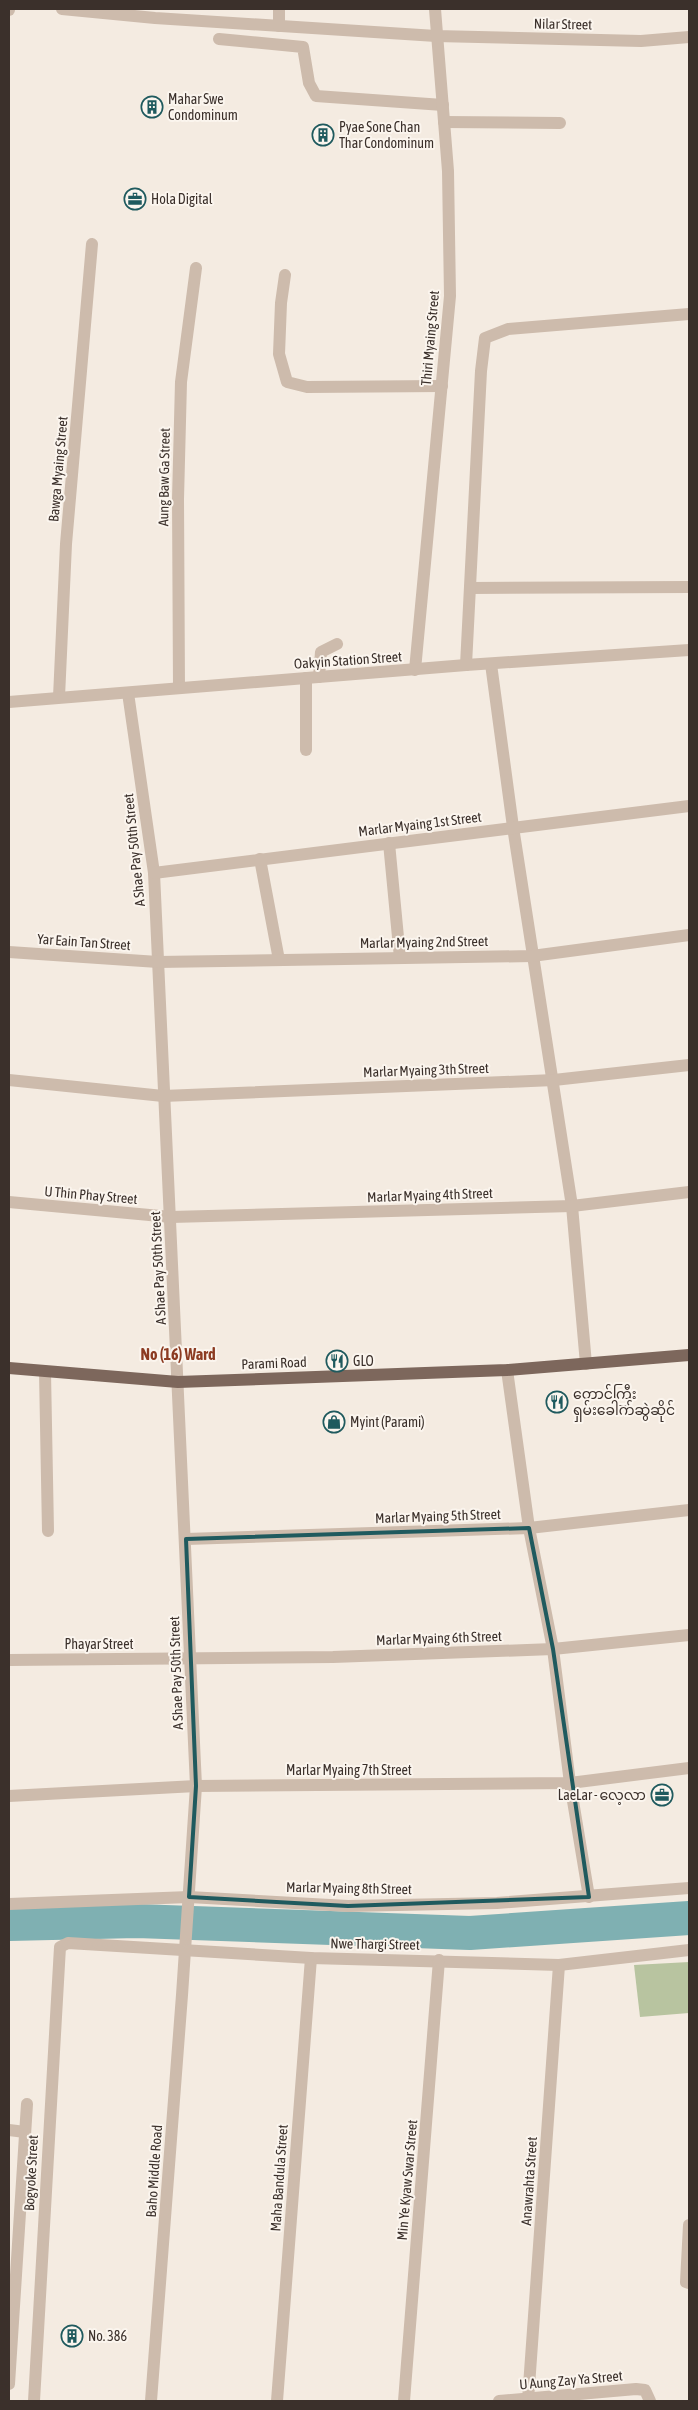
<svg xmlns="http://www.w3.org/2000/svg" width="698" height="2410" viewBox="0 0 698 2410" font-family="'Asap Condensed','Noto Sans Myanmar',sans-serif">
  <rect width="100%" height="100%" fill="#f4ebe1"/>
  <polygon fill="#b8c4a0" points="689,1962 689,2013 640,2017 634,1965"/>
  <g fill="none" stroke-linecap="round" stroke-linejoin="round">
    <polyline stroke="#7fb0b2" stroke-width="34" points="9,1924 137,1921 470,1933 689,1918"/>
    <g stroke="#cdbbac" stroke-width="12">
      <polyline points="62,9 155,18 436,36 641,41 689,37"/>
      <polyline points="279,9 279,26"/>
      <polyline points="9,10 9,9"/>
      <polyline points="219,39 303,47 309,83 316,96 443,105"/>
      <polyline points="444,122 560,123"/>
      <polyline points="285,275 281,303 279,354 287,382 307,387 442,386"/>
      <polyline points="470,588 689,587"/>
      <polyline points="491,664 513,827 572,1206 586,1364"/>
      <polyline points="466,665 481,371 485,338 508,329 689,314"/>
      <polyline points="415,670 450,296 448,171 435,9"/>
      <polyline points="319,677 321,652 337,644"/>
      <polyline points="306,678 306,750"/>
      <polyline points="179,688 178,499 181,382 196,268"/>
      <polyline points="128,693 154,873 196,1786 182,1995 151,2401"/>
      <polyline points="59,697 66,544 92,244"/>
      <polyline points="9,702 466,665 689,650"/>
      <polyline points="389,843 400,958"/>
      <polyline points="260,859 279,960"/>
      <polyline points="154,873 689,806"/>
      <polyline points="9,952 158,962 532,956 689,935"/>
      <polyline points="9,1080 163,1096 554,1080 689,1065"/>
      <polyline points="9,1202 171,1217 572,1206 689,1192"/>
      <polyline points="507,1370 529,1528 553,1649 570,1783 589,1897"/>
      <polyline points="45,1372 48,1531"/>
      <polyline points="186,1539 529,1528 689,1510"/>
      <polyline points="9,1660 333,1657 553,1649 689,1635"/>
      <polyline points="9,1796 196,1786 570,1783 689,1768"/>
      <polyline points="9,1904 189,1897 348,1906 497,1903 689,1888"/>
      <polyline points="9,2130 25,2132"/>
      <polyline points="689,2225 686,2282 689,2283"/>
      <polyline points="9,2384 27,2104"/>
      <polyline points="528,2400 559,1965"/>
      <polyline points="34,2401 60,1947 68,1943 311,1958 559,1965 689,1950"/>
      <polyline points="277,2401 311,1958"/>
      <polyline points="404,2401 439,1960"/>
      <polyline points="499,2401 636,2389 645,2390 650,2401"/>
    </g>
    <polyline stroke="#7d675c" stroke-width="12" points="9,1368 178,1382 507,1370 689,1355"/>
  </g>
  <path fill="none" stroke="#1f5a5e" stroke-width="4" stroke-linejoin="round" d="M529 1528 553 1649 589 1897 348 1906 189 1897 196 1786 186 1539Z"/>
  <defs>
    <g id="building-ring" transform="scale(1.125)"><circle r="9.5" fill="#fbf5ee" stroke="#1f5a5e" stroke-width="1.5"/><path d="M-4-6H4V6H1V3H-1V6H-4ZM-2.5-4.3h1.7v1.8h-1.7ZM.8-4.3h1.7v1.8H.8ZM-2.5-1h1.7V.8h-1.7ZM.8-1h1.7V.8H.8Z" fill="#1f5a5e"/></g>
    <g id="office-ring" transform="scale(1.125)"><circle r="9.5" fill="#fbf5ee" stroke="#1f5a5e" stroke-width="1.5"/><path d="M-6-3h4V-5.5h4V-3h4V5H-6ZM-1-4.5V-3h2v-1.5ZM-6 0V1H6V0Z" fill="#1f5a5e"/></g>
    <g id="restaurant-ring" transform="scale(1.125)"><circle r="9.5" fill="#fbf5ee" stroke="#1f5a5e" stroke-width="1.5"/><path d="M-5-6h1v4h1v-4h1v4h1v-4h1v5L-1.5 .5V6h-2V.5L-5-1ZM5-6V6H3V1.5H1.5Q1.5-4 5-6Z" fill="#1f5a5e"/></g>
    <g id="shop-ring" transform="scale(1.125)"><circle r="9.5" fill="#fbf5ee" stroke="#1f5a5e" stroke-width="1.5"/><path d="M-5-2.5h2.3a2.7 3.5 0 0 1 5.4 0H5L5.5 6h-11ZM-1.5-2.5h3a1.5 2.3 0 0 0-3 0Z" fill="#1f5a5e"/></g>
  </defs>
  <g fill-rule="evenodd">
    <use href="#building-ring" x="152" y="107"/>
    <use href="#building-ring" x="323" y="135"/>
    <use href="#office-ring" x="135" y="199"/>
    <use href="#restaurant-ring" x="337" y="1361"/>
    <use href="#restaurant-ring" x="557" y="1402"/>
    <use href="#shop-ring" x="334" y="1422"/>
    <use href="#office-ring" x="662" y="1795"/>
    <use href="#building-ring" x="72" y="2336"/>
  </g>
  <g text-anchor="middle" stroke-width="4" stroke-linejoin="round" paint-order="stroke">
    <g font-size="14" fill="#3b302b" stroke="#fbf5ee">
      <text transform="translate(563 24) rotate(1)" y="5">Nilar Street</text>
      <text transform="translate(430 338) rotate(-85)" y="5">Thiri Myaing Street</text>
      <text transform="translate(58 469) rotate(-85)" y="5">Bawga Myaing Street</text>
      <text transform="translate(164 477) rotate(-89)" y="5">Aung Baw Ga Street</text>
      <text transform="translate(348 660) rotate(-4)" y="5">Oakyin Station Street</text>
      <text transform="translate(420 824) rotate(-7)" y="5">Marlar Myaing 1st Street</text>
      <text transform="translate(134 850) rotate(-96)" y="5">A Shae Pay 50th Street</text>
      <text transform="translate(84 942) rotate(4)" y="5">Yar Eain Tan Street</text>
      <text transform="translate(424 942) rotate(-1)" y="5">Marlar Myaing 2nd Street</text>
      <text transform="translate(426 1070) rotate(-2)" y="5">Marlar Myaing 3th Street</text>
      <text transform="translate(91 1195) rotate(5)" y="5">U Thin Phay Street</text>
      <text transform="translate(430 1195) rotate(-2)" y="5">Marlar Myaing 4th Street</text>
      <text transform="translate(158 1268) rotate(-93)" y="5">A Shae Pay 50th Street</text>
      <text transform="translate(274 1363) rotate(-2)" y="5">Parami Road</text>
      <text transform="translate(438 1516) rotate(-2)" y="5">Marlar Myaing 5th Street</text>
      <text transform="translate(439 1638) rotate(-2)" y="5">Marlar Myaing 6th Street</text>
      <text x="99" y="1649">Phayar Street</text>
      <text transform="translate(176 1673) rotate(-92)" y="5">A Shae Pay 50th Street</text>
      <text x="349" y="1775">Marlar Myaing 7th Street</text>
      <text transform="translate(349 1888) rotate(1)" y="5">Marlar Myaing 8th Street</text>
      <text transform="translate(375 1944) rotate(1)" y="5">Nwe Thargi Street</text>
      <text transform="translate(154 2171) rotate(-86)" y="5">Baho Middle Road</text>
      <text transform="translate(31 2173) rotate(-87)" y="5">Bogyoke Street</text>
      <text transform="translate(279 2178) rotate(-86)" y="5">Maha Bandula Street</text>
      <text transform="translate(407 2180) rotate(-85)" y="5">Min Ye Kyaw Swar Street</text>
      <text transform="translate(529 2181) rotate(-86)" y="5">Anawrahta Street</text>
      <text transform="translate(571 2380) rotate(-5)" y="5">U Aung Zay Ya Street</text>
    </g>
    <g font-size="14" fill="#3b302b" stroke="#fbf5ee" text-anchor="start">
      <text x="168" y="104">Mahar Swe<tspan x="168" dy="16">Condominum</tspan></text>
      <text x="339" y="132">Pyae Sone Chan<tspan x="339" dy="16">Thar Condominum</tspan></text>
      <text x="151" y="204">Hola Digital</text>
      <text x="353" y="1366">GLO</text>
      <text x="573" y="1399">တောင်ကြီး<tspan x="573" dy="16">ရှမ်းခေါက်ဆွဲဆိုင်</tspan></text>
      <text x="350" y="1427">Myint (Parami)</text>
      <text x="646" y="1800" text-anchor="end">LaeLar - လေ့လာ</text>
      <text x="88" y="2341">No. 386</text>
    </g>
    <g font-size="16" font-weight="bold" fill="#8c3b22" stroke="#fbf5ee">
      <text x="178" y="1360">No (16) Ward</text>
    </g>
  </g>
  <rect width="698" height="2410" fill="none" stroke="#3b302b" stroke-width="20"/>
</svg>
